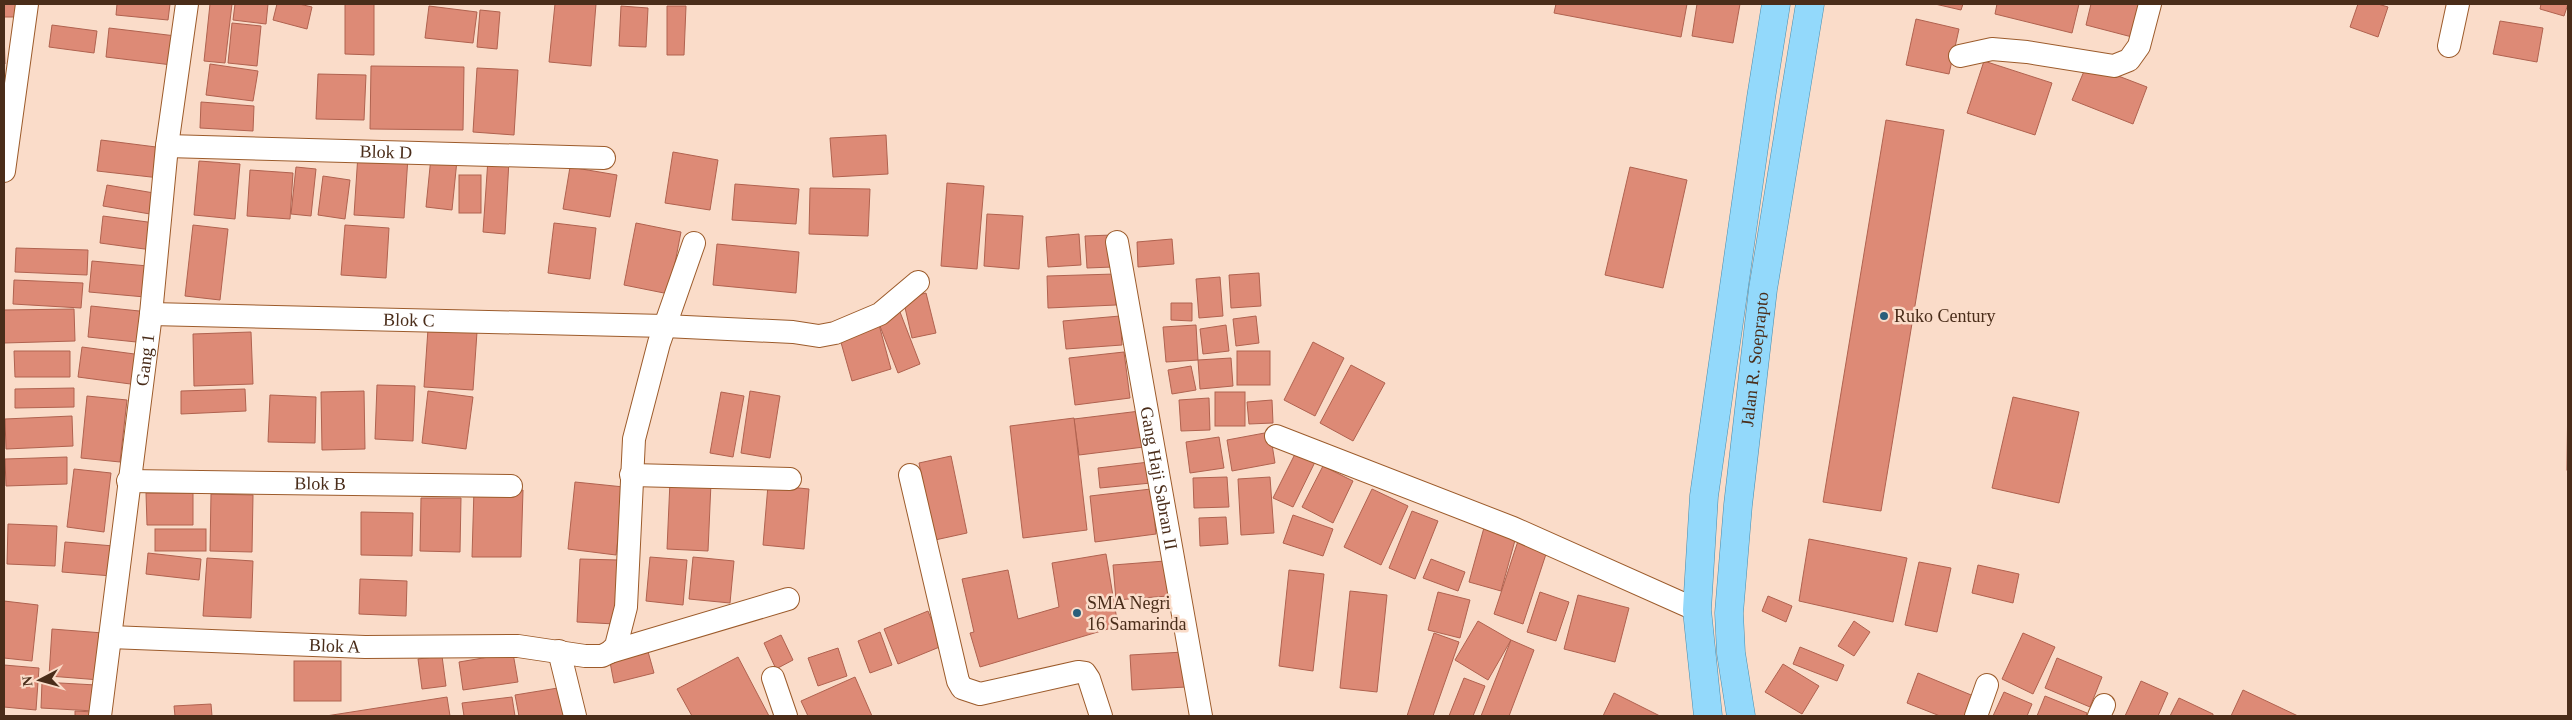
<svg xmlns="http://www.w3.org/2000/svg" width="2572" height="720" viewBox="0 0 2572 720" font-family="'Times New Roman',serif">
  <rect width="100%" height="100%" fill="#fadcc9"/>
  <g fill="#dd8a76" stroke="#b0624f">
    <rect x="4" y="4" width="13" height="13"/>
    <polygon points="117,4 170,4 168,20 116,15"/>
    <polygon points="210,4 232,4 225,63 204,61"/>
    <polygon points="235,4 268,4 266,24 233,20"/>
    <polygon points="277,4 299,4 312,7 307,29 273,20"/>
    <polygon points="345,4 374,4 374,55 345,54"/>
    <polygon points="555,4 596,4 591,66 549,62"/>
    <polygon points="1556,4 1687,4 1681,37 1554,13"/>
    <polygon points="1697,4 1740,4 1733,43 1692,36"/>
    <polygon points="1935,4 1963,4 1961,10"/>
    <polygon points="1997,4 2079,4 2072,33 1995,14"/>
    <polygon points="2091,4 2140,4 2132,37 2086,25"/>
    <polygon points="2358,4 2378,4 2388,7 2378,37 2350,27"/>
    <polygon points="2541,4 2568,4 2564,16 2540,9"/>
    <polygon points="429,6 477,12 473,43 425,38"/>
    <polygon points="621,6 648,8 646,47 619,46"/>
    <polygon points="667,6 686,6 684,55 667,55"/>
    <polygon points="480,10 500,12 497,49 477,47"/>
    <polygon points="1916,19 1959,29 1949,74 1906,65"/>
    <polygon points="2500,21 2543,28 2537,62 2493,54"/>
    <polygon points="232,23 261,26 257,66 228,63"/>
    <polygon points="52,25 97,31 94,53 49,47"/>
    <polygon points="109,28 176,36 172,65 106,57"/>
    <polygon points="4,30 5,64 4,64"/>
    <polygon points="1984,61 2052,83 2035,135 1967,113"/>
    <polygon points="210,64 258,71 253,101 206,95"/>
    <polygon points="2087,64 2147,87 2133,124 2072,100"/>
    <polygon points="371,66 464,67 463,130 370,129"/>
    <polygon points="477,68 518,70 514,135 473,132"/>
    <polygon points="318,74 366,75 364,120 316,119"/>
    <polygon points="201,102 254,106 253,131 200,128"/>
    <polygon points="1886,120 1944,130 1881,511 1823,502"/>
    <polygon points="886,135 888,174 833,177 830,138"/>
    <polygon points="101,140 164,148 160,178 97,171"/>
    <polygon points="673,152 718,160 710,210 665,203"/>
    <polygon points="358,154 408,157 404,218 354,215"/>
    <polygon points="431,157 457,160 452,210 426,207"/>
    <polygon points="488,159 509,160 505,234 483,232"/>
    <polygon points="199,161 240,164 235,219 194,215"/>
    <polygon points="296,167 316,169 311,216 291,214"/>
    <polygon points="570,167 617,175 610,217 563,209"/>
    <polygon points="1630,167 1687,180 1663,288 1605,275"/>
    <polygon points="250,170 293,173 290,219 247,216"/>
    <rect x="459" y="175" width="22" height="38"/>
    <polygon points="323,176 350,180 345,219 318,215"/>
    <polygon points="947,183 984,186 977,269 941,266"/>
    <polygon points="735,184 799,189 796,224 732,220"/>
    <polygon points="107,185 154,193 150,214 103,206"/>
    <polygon points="810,188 870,189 868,236 809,234"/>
    <polygon points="987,214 1023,216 1019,269 984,266"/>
    <polygon points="103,216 155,223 152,250 100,243"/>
    <polygon points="554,223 596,228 590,279 548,273"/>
    <polygon points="636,223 681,232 669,294 624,285"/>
    <polygon points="193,225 228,229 220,300 185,296"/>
    <polygon points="345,225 389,228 386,278 341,275"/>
    <polygon points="1079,234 1081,265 1048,267 1046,237"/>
    <polygon points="1112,235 1113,267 1087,268 1085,236"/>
    <polygon points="1172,239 1174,264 1138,267 1137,242"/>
    <polygon points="717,244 799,252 796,293 713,285"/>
    <polygon points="16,248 88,250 87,275 15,272"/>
    <polygon points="92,261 148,266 145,297 89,292"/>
    <polygon points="1259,273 1261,306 1231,308 1229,275"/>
    <polygon points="1115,274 1116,305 1048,308 1047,276"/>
    <polygon points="1220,277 1223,316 1199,318 1196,279"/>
    <polygon points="14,280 83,283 81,308 13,304"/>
    <polygon points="926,293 936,333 912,338 903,299"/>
    <polygon points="1171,303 1192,303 1192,321 1171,320"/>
    <polygon points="91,306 149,312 146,343 88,337"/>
    <polygon points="74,309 75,341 4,343 4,310"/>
    <polygon points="900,312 920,364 898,373 878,321"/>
    <polygon points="1120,316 1122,345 1066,349 1063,321"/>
    <polygon points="1256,316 1259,343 1236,346 1233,319"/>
    <polygon points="878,321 891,369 852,381 838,332"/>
    <polygon points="1196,325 1198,360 1166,362 1163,327"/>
    <polygon points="1226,325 1229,351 1203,354 1200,329"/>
    <polygon points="428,329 477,332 473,390 424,387"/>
    <polygon points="251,332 253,384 194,386 193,334"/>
    <polygon points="1313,342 1344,358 1315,416 1284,400"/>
    <polygon points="82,347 142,355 138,385 78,377"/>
    <polygon points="14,351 70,351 70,377 15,377"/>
    <rect x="1237" y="351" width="33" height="34"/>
    <polygon points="1124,352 1130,398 1075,405 1069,358"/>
    <polygon points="1231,358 1233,386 1200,389 1198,360"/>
    <polygon points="1351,365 1385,383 1353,441 1320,423"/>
    <polygon points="1191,366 1196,390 1172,394 1168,370"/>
    <polygon points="2568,382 2568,472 2567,470"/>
    <polygon points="377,385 415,386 413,441 375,439"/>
    <polygon points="74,388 74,407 15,408 15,389"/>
    <polygon points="245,389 246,411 181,414 181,391"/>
    <polygon points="364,391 365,449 322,450 321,392"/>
    <polygon points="428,391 473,397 466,449 422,443"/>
    <polygon points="750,391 780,396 770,458 741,453"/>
    <polygon points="721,392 744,396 733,457 710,453"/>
    <rect x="1215" y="392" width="30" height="34"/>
    <polygon points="270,395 316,397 315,443 268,442"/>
    <polygon points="87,396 127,400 120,462 81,458"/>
    <polygon points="2013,397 2079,412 2059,503 1992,488"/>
    <polygon points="1209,398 1210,430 1181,431 1179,400"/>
    <polygon points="1272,400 1273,423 1249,424 1247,402"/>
    <polygon points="1140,411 1144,447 1079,455 1074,419"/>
    <polygon points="72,416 73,446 6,449 5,419"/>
    <polygon points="1074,418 1087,530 1023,538 1010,426"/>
    <polygon points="1270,432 1275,463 1232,471 1227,440"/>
    <polygon points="1219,437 1224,468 1190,473 1186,442"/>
    <polygon points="1296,452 1315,462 1293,507 1273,498"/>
    <polygon points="951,456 967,533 935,540 919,463"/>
    <polygon points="67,457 67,484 6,486 5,459"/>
    <polygon points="1149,462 1151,483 1100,488 1098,468"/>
    <polygon points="1323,466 1353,481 1333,523 1302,507"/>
    <polygon points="74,469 111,473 104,532 67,527"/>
    <polygon points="1227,477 1229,507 1194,508 1193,478"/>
    <polygon points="1270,477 1274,533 1241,535 1238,479"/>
    <polygon points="670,481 711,483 708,551 667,549"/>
    <polygon points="575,482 624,487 616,555 568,549"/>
    <polygon points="768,485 809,489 804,549 763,545"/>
    <polygon points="474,489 523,490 521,557 472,557"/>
    <polygon points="1151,489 1156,534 1095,542 1090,496"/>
    <polygon points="1372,489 1408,506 1381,565 1344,547"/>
    <polygon points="146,493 193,493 193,525 147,525"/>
    <polygon points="211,494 253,495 252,552 210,551"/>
    <polygon points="421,498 461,498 460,552 420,551"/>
    <polygon points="1412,511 1438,521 1415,579 1389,568"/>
    <polygon points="361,512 413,513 412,556 361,555"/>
    <polygon points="1293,515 1333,529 1323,556 1283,543"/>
    <polygon points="1226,517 1228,544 1200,546 1199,518"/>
    <polygon points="8,524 57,526 55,566 7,564"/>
    <polygon points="1485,524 1517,533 1501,591 1469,582"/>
    <rect x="155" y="529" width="51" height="22"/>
    <polygon points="1809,539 1907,558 1893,622 1799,601"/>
    <polygon points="1518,541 1547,551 1523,624 1494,614"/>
    <polygon points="65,542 114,546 112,576 62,572"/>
    <polygon points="148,553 201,559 199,580 146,574"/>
    <polygon points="1106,554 1118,626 980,667 970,633 974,632 962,579 1008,570 1018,619 1059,607 1052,563"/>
    <polygon points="650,557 687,560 683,605 646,601"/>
    <polygon points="693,557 734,561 730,603 689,599"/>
    <polygon points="207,558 253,561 251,618 203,616"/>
    <polygon points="580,559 618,560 615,624 577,622"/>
    <polygon points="1431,559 1465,572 1458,591 1423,578"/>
    <polygon points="1165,561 1168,596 1116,600 1113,565"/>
    <polygon points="1919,562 1951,568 1937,632 1905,625"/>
    <polygon points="1978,565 2019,574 2013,603 1972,593"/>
    <polygon points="1289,570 1324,574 1313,671 1279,666"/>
    <polygon points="360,579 407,581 406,616 359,614"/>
    <polygon points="1350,591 1387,595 1377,692 1340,688"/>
    <polygon points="1438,592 1470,600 1460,638 1428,630"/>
    <polygon points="1540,592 1569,602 1556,641 1527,632"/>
    <polygon points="1578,595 1629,608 1615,662 1564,649"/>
    <polygon points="1768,596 1792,606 1786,622 1762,611"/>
    <polygon points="4,601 38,605 32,661 4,658"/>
    <polygon points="928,611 942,646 898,664 884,629"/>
    <polygon points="1478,621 1511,640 1488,680 1455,660"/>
    <polygon points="1854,621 1870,632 1854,656 1838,646"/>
    <polygon points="52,629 103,633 100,680 49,676"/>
    <polygon points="880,632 892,665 870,673 858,641"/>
    <polygon points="1434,633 1459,642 1433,716 1407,716"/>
    <polygon points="2023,633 2055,647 2033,694 2002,679"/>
    <polygon points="781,635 793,660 776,669 764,643"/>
    <polygon points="1511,640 1534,650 1509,716 1481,716"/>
    <polygon points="1800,647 1844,665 1837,681 1793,664"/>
    <polygon points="647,648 654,673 614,683 609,657"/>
    <polygon points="838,648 847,676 818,686 808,658"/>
    <polygon points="1184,652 1186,687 1132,690 1130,655"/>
    <polygon points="513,653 518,682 463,690 459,662"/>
    <polygon points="442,656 446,686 422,689 418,659"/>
    <polygon points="738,657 769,716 692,716 677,689"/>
    <polygon points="2057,658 2102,677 2090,707 2045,688"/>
    <rect x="294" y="661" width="47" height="40"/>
    <polygon points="1783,664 1819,686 1802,714 1765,692"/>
    <polygon points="4,665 39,668 36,710 4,707"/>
    <polygon points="1918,673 1976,697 1968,716 1940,716 1907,703"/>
    <polygon points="855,677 872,716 808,716 801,701"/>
    <polygon points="1464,678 1485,686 1473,716 1449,716"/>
    <polygon points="2141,681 2168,693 2158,716 2125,716"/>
    <polygon points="42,682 96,685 94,711 41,708"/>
    <polygon points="564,687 569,716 519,716 515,695"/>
    <polygon points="2243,690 2298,716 2231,716"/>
    <polygon points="2004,692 2032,704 2027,716 1993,716"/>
    <polygon points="1614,693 1660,716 1603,716"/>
    <polygon points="2045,696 2087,713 2086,716 2037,716"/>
    <polygon points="447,697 450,716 326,716"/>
    <polygon points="512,697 515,716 464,716 462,703"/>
    <polygon points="2179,698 2213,714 2213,716 2170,716"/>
    <polygon points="211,704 212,716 175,716 174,706"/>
    <polygon points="75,711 94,712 94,716 75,716"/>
  </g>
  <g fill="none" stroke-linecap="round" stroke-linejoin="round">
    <g stroke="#9c5b2b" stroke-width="24">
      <g id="minor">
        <polyline points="2449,46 2458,4"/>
        <polyline points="1960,56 1992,49 2027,52 2114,66 2129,60 2139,46 2150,4"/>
        <path id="s1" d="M167 146 604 158"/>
        <polyline points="4,171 27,4"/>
        <path id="s2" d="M1117 242 1201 716"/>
        <path id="s3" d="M151 314 665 326 793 332 819 336 835 333 880 314 918 282"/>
        <polyline points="1276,436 1513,528 1697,610"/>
        <polyline points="631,475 790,479"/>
        <polyline points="910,475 958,681 962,688 980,694 1078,672 1085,673 1089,679 1101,716"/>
        <path id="s4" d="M128 481 511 486"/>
        <path id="s5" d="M110 637 365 647 518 646 585 656H602L610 652 616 646 626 607 634 439 659 343 694 243"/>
        <polyline points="559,651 575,716"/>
        <polyline points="610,652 788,599"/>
        <polyline points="773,678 786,716"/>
        <path id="s6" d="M100 716 151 314 167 146 187 4"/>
        <polyline points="1976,716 1987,685"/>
        <polyline points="2099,716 2104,705"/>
      </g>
    </g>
    <g stroke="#4b8cab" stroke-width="29">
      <g id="primary">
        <polyline points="1708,716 1697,610 1704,496 1761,98 1776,4"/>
        <path id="s7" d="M1741 716 1731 653 1729 613 1738 505 1763 289 1810 4"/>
      </g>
    </g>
    <use href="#minor" stroke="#fff" stroke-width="22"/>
    <use href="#primary" stroke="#93d9fb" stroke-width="28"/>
  </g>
  <g fill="#2a5f7b" stroke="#fadcc9" stroke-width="2">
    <circle cx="1884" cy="316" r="5"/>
    <circle cx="1077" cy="613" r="5"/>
  </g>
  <g text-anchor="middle" stroke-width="5" stroke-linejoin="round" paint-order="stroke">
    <g font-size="18" fill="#4a2d1a" stroke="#fadcc9">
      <text dy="6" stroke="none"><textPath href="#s1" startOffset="219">Blok D</textPath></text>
      <text dy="6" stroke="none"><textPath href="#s3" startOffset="258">Blok C</textPath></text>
      <text dy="6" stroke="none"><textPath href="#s7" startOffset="359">Jalan R. Soeprapto</textPath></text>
      <text dy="6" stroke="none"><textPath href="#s6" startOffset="359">Gang 1</textPath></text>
      <text dy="6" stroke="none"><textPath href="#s2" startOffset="240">Gang Haji Sabran II</textPath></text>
      <text dy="6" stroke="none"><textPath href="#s4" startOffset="192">Blok B</textPath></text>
      <text dy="6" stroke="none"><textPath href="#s5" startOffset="225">Blok A</textPath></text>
    </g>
    <g font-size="18" fill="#4a2d1a" stroke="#fadcc9" text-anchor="start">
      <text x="1894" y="322">Ruko Century</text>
      <text x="1087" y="609">SMA Negri<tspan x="1087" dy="21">16 Samarinda</tspan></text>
    </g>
  </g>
  <rect width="2572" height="720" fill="none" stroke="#4a2d1a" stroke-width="10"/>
  <g transform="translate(40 680) rotate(264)" stroke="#fadcc9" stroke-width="4" paint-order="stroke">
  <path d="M0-4L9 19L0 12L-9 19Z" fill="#4a2d1a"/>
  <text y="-8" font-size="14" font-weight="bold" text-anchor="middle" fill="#4a2d1a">N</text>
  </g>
</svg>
